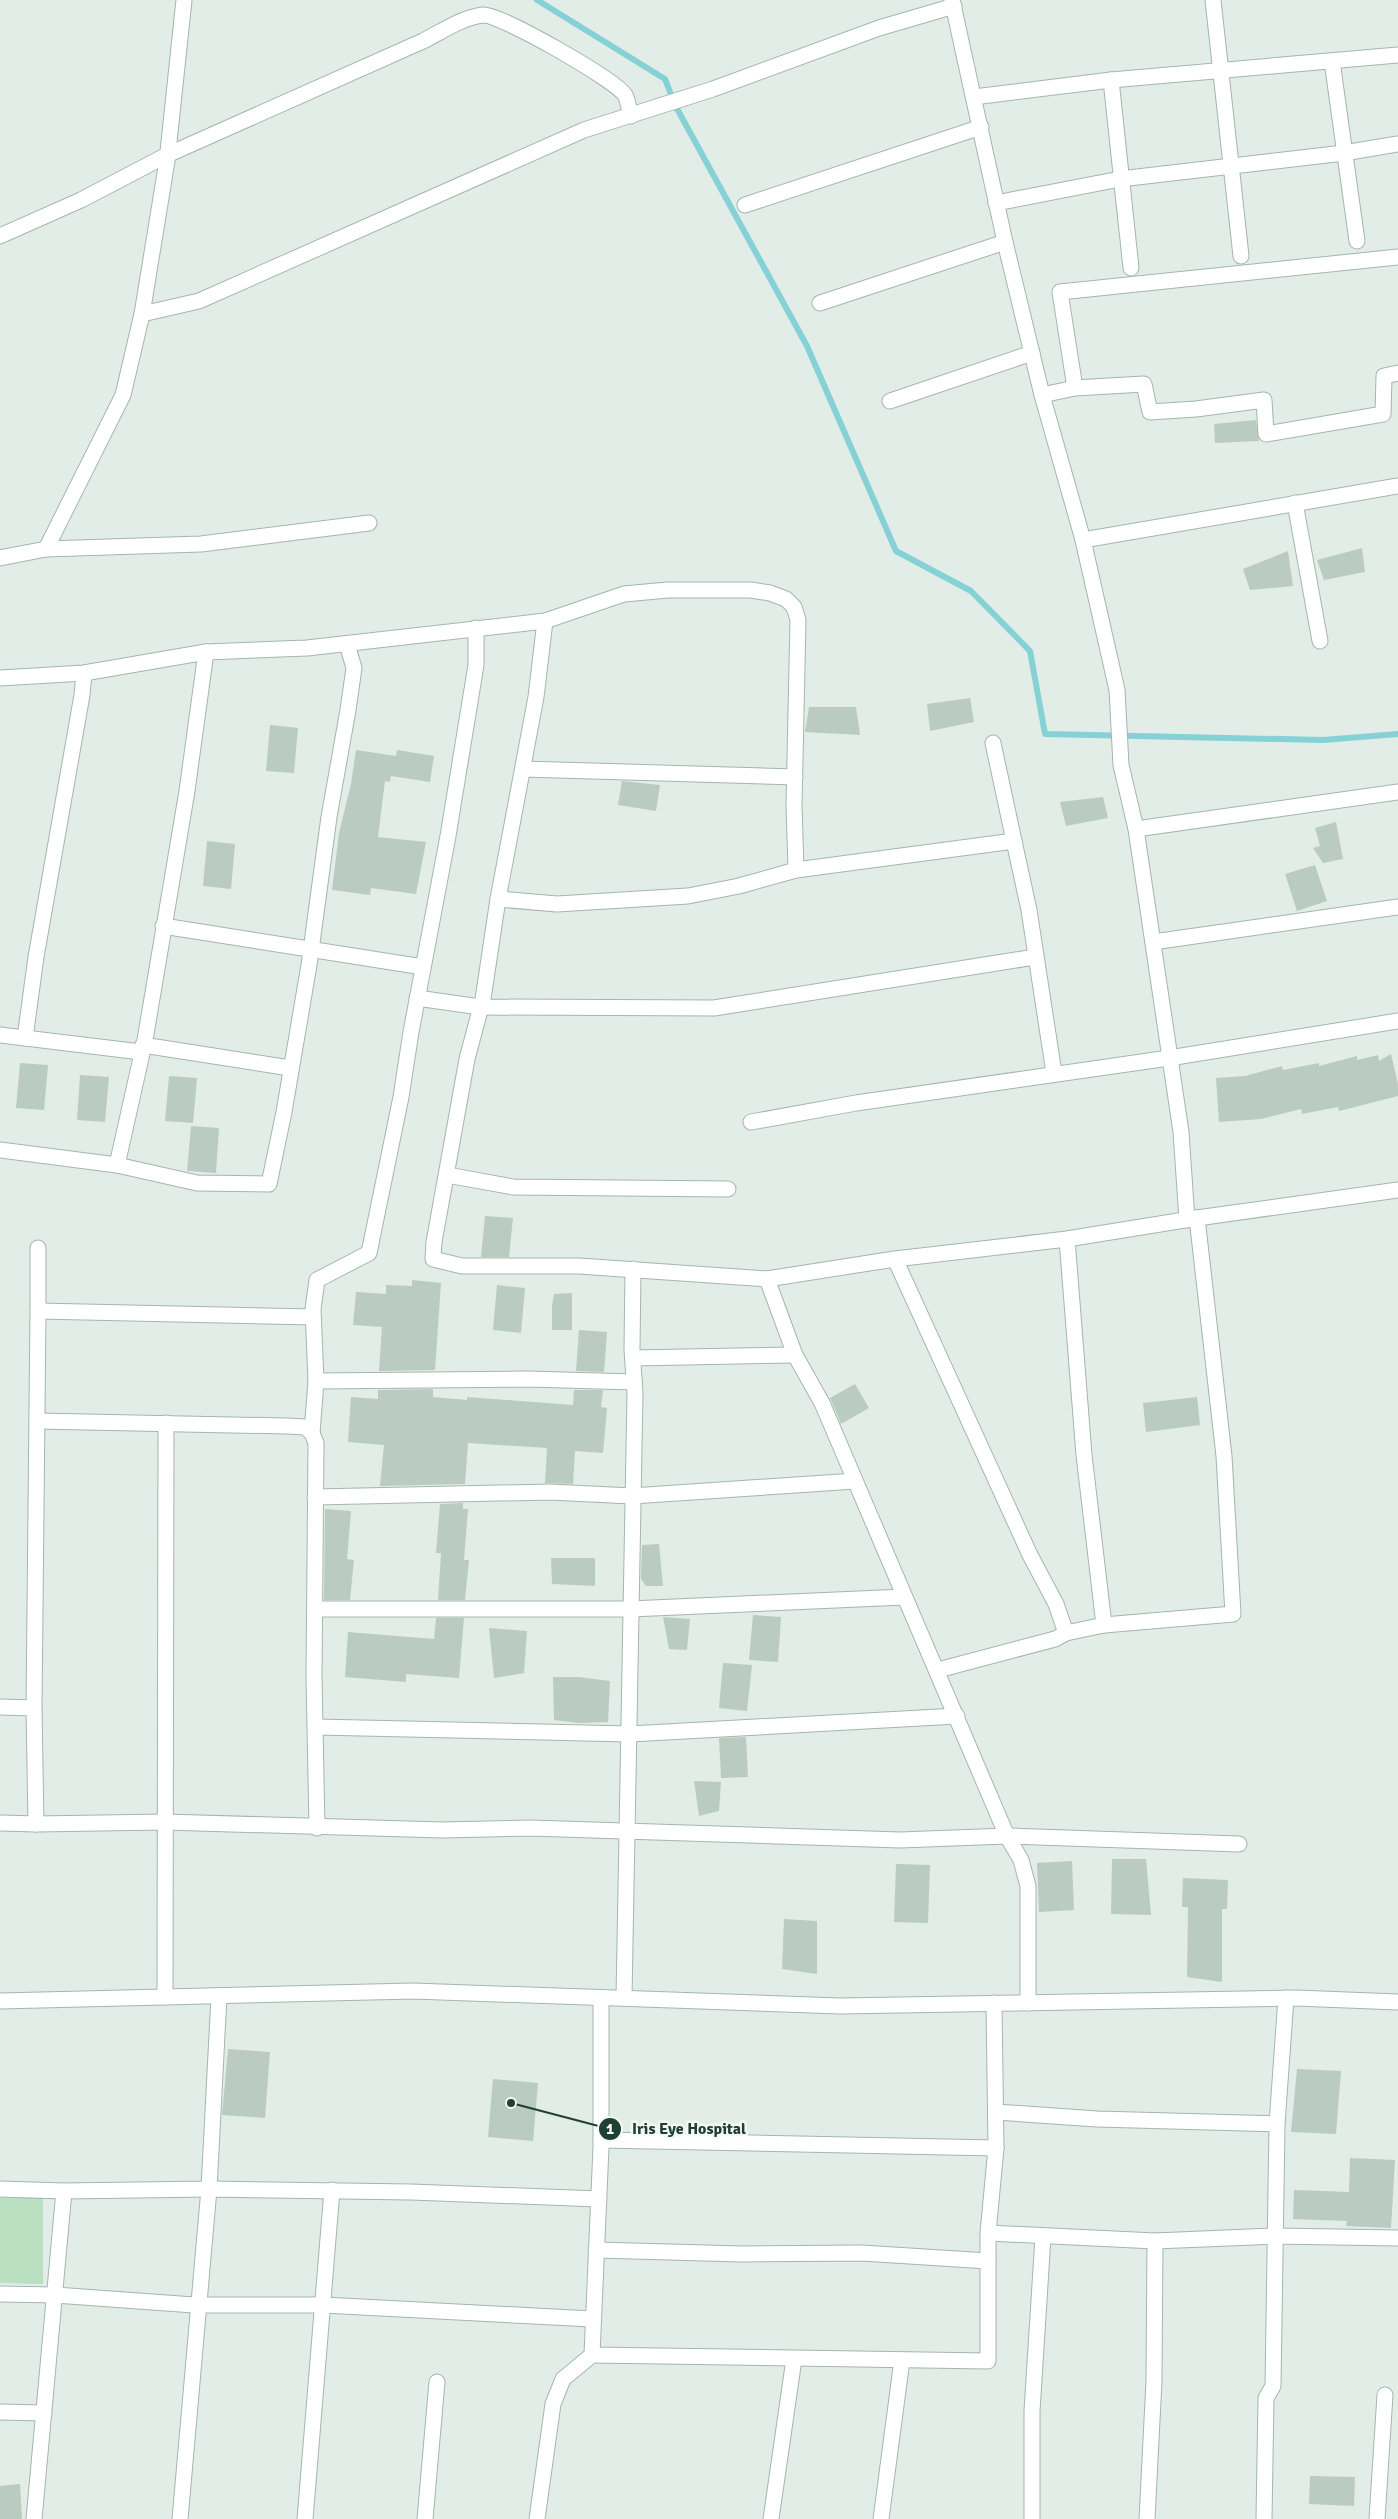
<svg xmlns="http://www.w3.org/2000/svg" width="1398" height="2519" viewBox="0 0 1398 2519" font-family="Signika,sans-serif">
  <rect width="100%" height="100%" fill="#e2ede7"/>
  <polygon fill="#b9e0c0" points="0,2198 43,2198 43,2284 0,2283"/>
  <g fill="none" stroke-linecap="round" stroke-linejoin="round">
    <polyline stroke="#85d1d6" stroke-width="6" points="537,0 665,79 675,105 807,346 896,551 971,591 1030,651 1045,734 1323,740 1398,734"/>
  </g>
  <g fill="#bacbc2">
    <polygon points="1256,420 1259,441 1215,443 1214,424"/>
    <polygon points="1362,548 1365,572 1324,580 1317,560"/>
    <polygon points="1288,551 1293,586 1250,590 1243,569"/>
    <polygon points="970,698 974,722 930,731 927,704"/>
    <polygon points="809,707 856,707 860,735 805,732"/>
    <polygon points="270,725 298,728 294,773 266,771"/>
    <polygon points="356,750 396,756 397,750 434,756 430,782 391,776 390,782 385,781 378,837 426,842 416,894 371,888 370,895 332,890 339,833 351,784"/>
    <polygon points="622,781 660,785 656,811 618,805"/>
    <polygon points="1103,797 1108,818 1066,826 1060,802"/>
    <polygon points="1336,822 1343,859 1323,863 1313,848 1320,846 1315,828"/>
    <polygon points="207,841 235,844 231,889 203,886"/>
    <polygon points="1315,865 1327,901 1297,911 1285,874"/>
    <polygon points="1391,1054 1398,1084 1398,1096 1339,1111 1338,1107 1302,1114 1301,1109 1261,1119 1219,1122 1216,1078 1245,1076 1282,1066 1283,1070 1319,1063 1319,1066 1357,1056 1357,1060 1378,1055 1379,1061"/>
    <polygon points="20,1063 48,1065 44,1110 16,1108"/>
    <polygon points="80,1075 109,1077 105,1122 77,1120"/>
    <polygon points="169,1076 197,1078 193,1123 165,1121"/>
    <polygon points="191,1126 219,1128 216,1173 187,1171"/>
    <polygon points="485,1216 513,1218 509,1257 481,1257"/>
    <polygon points="412,1280 441,1283 435,1370 379,1371 382,1327 353,1325 356,1292 386,1294 386,1285 412,1286"/>
    <polygon points="497,1285 525,1288 521,1333 493,1330"/>
    <polygon points="572,1293 572,1330 552,1330 552,1305 554,1294"/>
    <polygon points="579,1330 607,1332 604,1372 576,1371"/>
    <polygon points="855,1384 869,1408 841,1424 830,1398"/>
    <polygon points="433,1389 433,1397 467,1400 467,1397 573,1405 574,1390 603,1390 601,1407 607,1408 603,1453 575,1451 573,1484 545,1483 547,1448 468,1443 465,1484 380,1486 384,1445 348,1442 351,1397 378,1399 378,1390"/>
    <polygon points="1197,1397 1200,1425 1146,1432 1143,1403"/>
    <polygon points="463,1503 463,1509 468,1509 464,1560 469,1560 465,1600 438,1600 441,1553 436,1553 440,1504"/>
    <polygon points="325,1509 351,1511 347,1559 354,1560 350,1600 324,1600"/>
    <polygon points="659,1544 663,1586 646,1586 641,1579 642,1545"/>
    <polygon points="551,1558 595,1558 595,1586 552,1584"/>
    <polygon points="753,1615 781,1617 778,1662 749,1660"/>
    <polygon points="663,1617 690,1619 687,1650 669,1649"/>
    <polygon points="436,1618 464,1618 459,1678 406,1674 406,1682 345,1677 348,1632 434,1639"/>
    <polygon points="489,1628 527,1631 524,1673 494,1678"/>
    <polygon points="723,1663 752,1665 747,1711 719,1708"/>
    <polygon points="553,1677 579,1677 610,1681 608,1722 578,1723 554,1720"/>
    <polygon points="746,1737 748,1777 721,1778 719,1738"/>
    <polygon points="694,1781 721,1782 719,1811 699,1816"/>
    <polygon points="1112,1859 1146,1859 1151,1915 1111,1914"/>
    <polygon points="1072,1861 1074,1910 1039,1912 1037,1863"/>
    <polygon points="896,1864 930,1865 928,1923 894,1922"/>
    <polygon points="1183,1878 1228,1880 1227,1909 1222,1909 1222,1982 1187,1977 1188,1907 1182,1907"/>
    <polygon points="784,1919 817,1921 817,1974 782,1969"/>
    <polygon points="228,2049 270,2052 265,2118 222,2115"/>
    <polygon points="1297,2069 1341,2071 1336,2134 1291,2132"/>
    <polygon points="493,2079 538,2083 533,2141 488,2137"/>
    <polygon points="1350,2158 1395,2160 1391,2228 1346,2226 1347,2221 1293,2219 1294,2190 1349,2192"/>
    <polygon points="1310,2476 1355,2477 1354,2506 1309,2504"/>
    <polygon points="20,2484 22,2519 0,2519 0,2486"/>
  </g>
  <g fill="none" stroke-linecap="round" stroke-linejoin="round">
    <g stroke="#a4b6ae" stroke-width="17">
      <g id="minor">
        <polyline points="952,0 1005,242 1042,395 1083,540 1117,690 1121,765 1136,829 1181,1132 1187,1220"/>
        <polyline points="1213,0 1241,256"/>
        <polyline points="1332,61 1357,241"/>
        <polyline points="1111,80 1131,268"/>
        <polyline points="974,97 1111,80 1398,55"/>
        <polyline points="996,203 1120,179 1344,153 1398,144"/>
        <polyline points="745,205 981,127"/>
        <path d="M0 236 81 200 167 155 423 41C441 32 463 17 483 15 500 14 614 79 625 95 628 100 629 110 631 116"/>
        <polyline points="820,303 1005,242"/>
        <polyline points="142,314 199,301 584,130 713,89 879,28 954,6"/>
        <polyline points="1075,388 1060,292 1398,257"/>
        <polyline points="1042,395 1075,388 1144,384 1150,412 1196,409 1264,400 1266,434 1383,414 1384,376 1398,373"/>
        <polyline points="890,401 1032,353"/>
        <polyline points="1295,503 1320,641"/>
        <polyline points="1083,540 1398,486"/>
        <polyline points="46,549 201,544 369,523"/>
        <polyline points="0,558 46,549 123,395 142,314 167,161 184,0"/>
        <polyline points="545,621 536,697 498,899 483,999 467,1059 434,1242 433,1259 462,1266 579,1266 767,1279 795,1355 822,1403 1007,1836 1021,1860 1028,1886 1028,2003"/>
        <polyline points="0,678 84,673 206,652 307,648 545,621 624,594 668,590 751,590 770,593 786,599 794,607 798,620 794,805 796,870"/>
        <polyline points="993,743 1014,841"/>
        <polyline points="523,769 795,777"/>
        <polyline points="1136,829 1398,792"/>
        <polyline points="498,899 557,904 688,896 739,886 796,870 1014,841 1029,910 1054,1073"/>
        <polyline points="163,926 423,967"/>
        <polyline points="1153,942 1398,907"/>
        <polyline points="417,998 480,1007 714,1008 1035,957"/>
        <polyline points="0,1035 141,1052"/>
        <polyline points="25,1038 36,957 82,695 84,673"/>
        <polyline points="143,1045 290,1068"/>
        <polyline points="751,1122 856,1103 1169,1058 1398,1021"/>
        <polyline points="0,1150 117,1165 197,1183 269,1184 284,1112 309,965 329,817 348,710 354,668 347,644"/>
        <polyline points="117,1165 145,1040 187,791 206,652"/>
        <polyline points="447,1175 513,1187 728,1189"/>
        <polyline points="895,1259 1030,1555 1056,1604 1066,1633 1055,1639 938,1670"/>
        <polyline points="767,1279 895,1259 1067,1239 1197,1218 1398,1190"/>
        <polyline points="38,1311 38,1248"/>
        <polyline points="633,1358 795,1355"/>
        <polyline points="316,1381 528,1379 634,1382"/>
        <polyline points="37,1421 287,1426 305,1427 312,1433 316,1443 314,1677 317,1828"/>
        <polyline points="312,1433 316,1381 313,1309 317,1280 369,1253 401,1097 411,1032 448,836 476,665 476,628"/>
        <polyline points="315,1497 550,1492 632,1496 855,1481"/>
        <polyline points="315,1609 630,1609 904,1597"/>
        <polyline points="1104,1625 1233,1614 1224,1456 1197,1218"/>
        <polyline points="1066,1633 1104,1625 1084,1455 1067,1239"/>
        <polyline points="0,1707 34,1708 36,1824 0,1823"/>
        <polyline points="34,1708 38,1311 313,1317"/>
        <polyline points="316,1727 630,1734 957,1716"/>
        <polyline points="36,1824 165,1822 442,1830 530,1828 900,1840 1007,1836 1239,1844"/>
        <polyline points="165,1997 166,1423"/>
        <polyline points="601,1998 601,2147 592,2355 988,2361 988,2233 996,2148 994,2003"/>
        <polyline points="624,1998 635,1393 632,1350 633,1269"/>
        <polyline points="0,2001 413,1991 840,2006 1296,1998 1398,2002"/>
        <polyline points="996,2112 1097,2119 1277,2124"/>
        <polyline points="601,2140 996,2148"/>
        <polyline points="0,2189 64,2191 209,2189 219,1996"/>
        <polyline points="988,2233 1155,2241 1275,2236 1398,2238"/>
        <polyline points="596,2250 742,2254 862,2253 988,2261"/>
        <polyline points="0,2294 55,2295 194,2305 323,2305 592,2319"/>
        <polyline points="0,2412 44,2413"/>
        <polyline points="34,2519 64,2191"/>
        <polyline points="180,2519 209,2189 411,2192 599,2199"/>
        <polyline points="305,2519 332,2190"/>
        <polyline points="425,2519 437,2382"/>
        <polyline points="537,2519 553,2404 563,2379 592,2355"/>
        <polyline points="771,2519 794,2359"/>
        <polyline points="881,2519 902,2360"/>
        <polyline points="1032,2519 1032,2411 1043,2237"/>
        <polyline points="1147,2519 1154,2381 1155,2241"/>
        <polyline points="1264,2519 1266,2398 1273,2386 1277,2124 1286,1998"/>
        <polyline points="1377,2519 1385,2395"/>
      </g>
    </g>
    <use href="#minor" stroke="#fff" stroke-width="15"/>
  </g>
  <path fill="none" stroke="#204034" stroke-width="2" d="M511 2103L610 2129"/>
  <g fill="#204034" stroke="#f3f9f5" stroke-width="2">
    <circle cx="511" cy="2103" r="5"/>
    <circle cx="610" cy="2129" r="12"/>
  </g>
  <g font-size="15" text-anchor="middle" font-weight="bold" fill="#fff">
    <text x="610" y="2134">1</text>
  </g>
  <g font-size="16" text-anchor="middle" font-weight="bold" fill="#204034" stroke="#f3f9f5" stroke-width="5" stroke-linejoin="round" paint-order="stroke">
    <text x="689" y="2134">Iris Eye Hospital</text>
  </g>
</svg>
